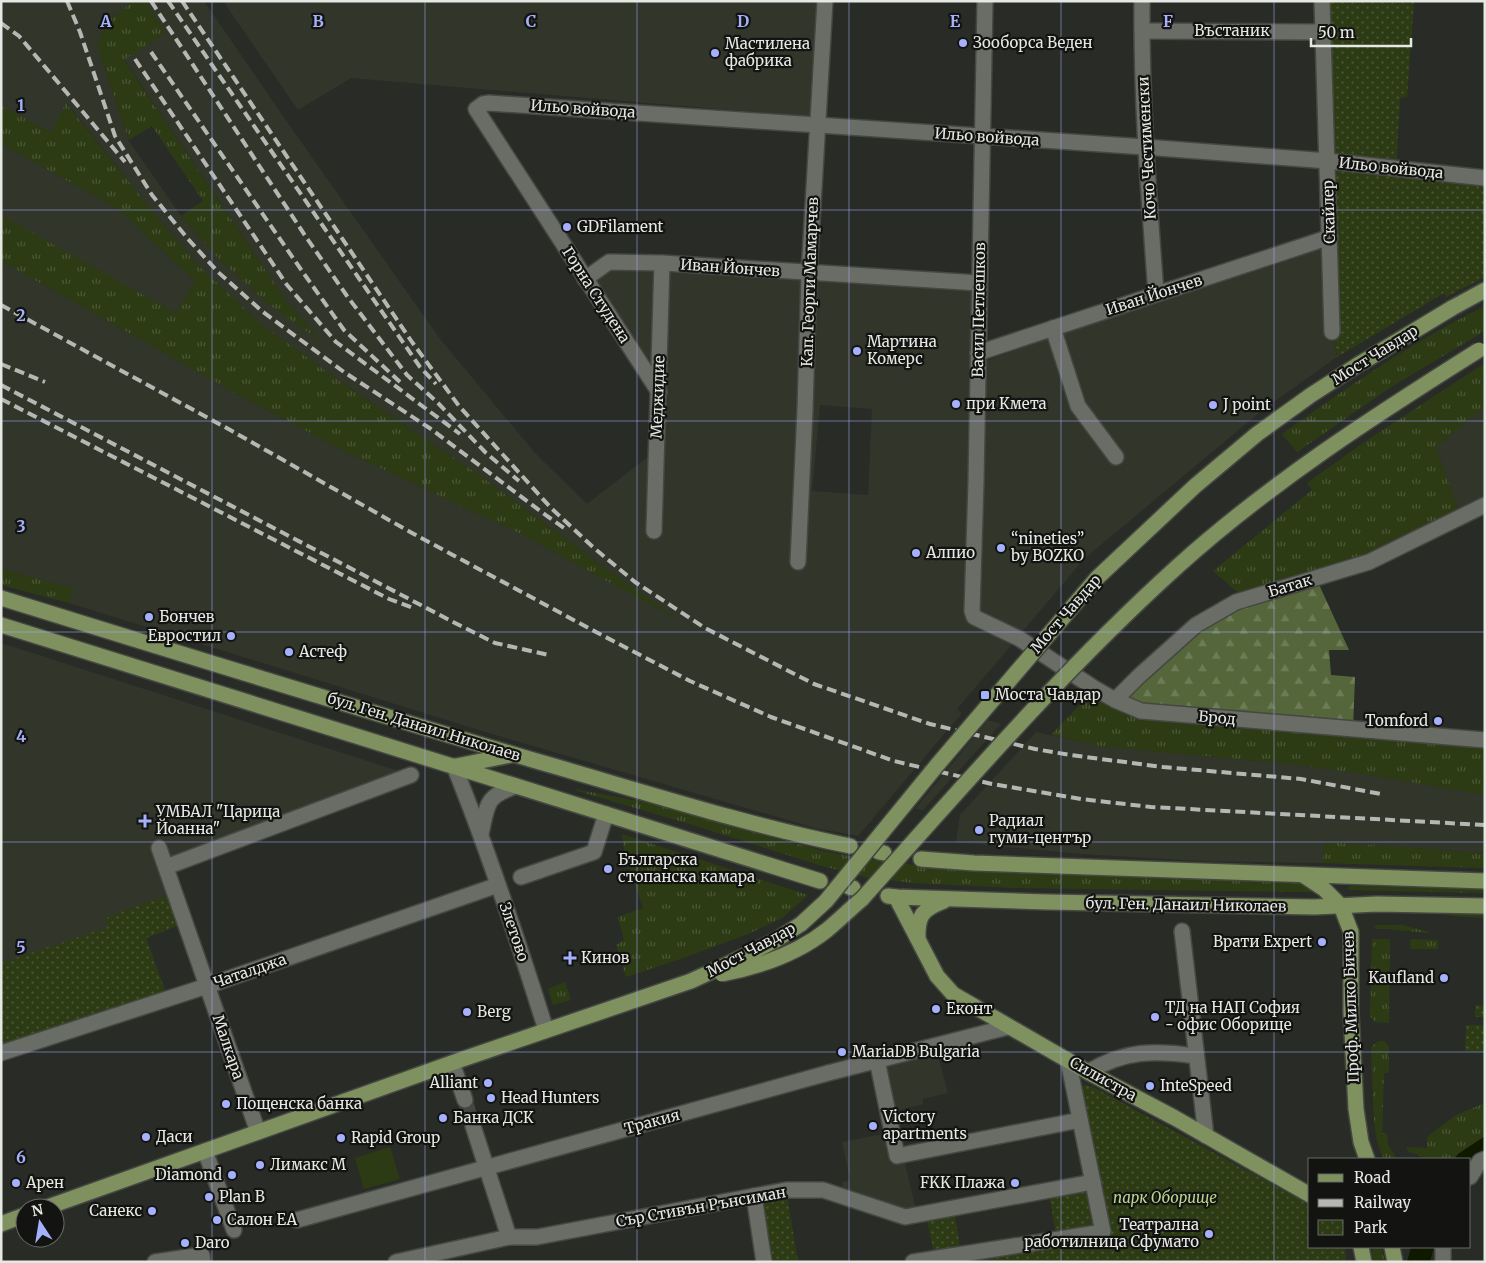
<svg xmlns="http://www.w3.org/2000/svg" width="1486" height="1263" viewBox="0 0 1486 1263" font-family="Merriweather,serif">
  <defs>
    <pattern id="grass-tufts" width="24" height="20" patternUnits="userSpaceOnUse" patternTransform="scale(1.25)"><rect width="24" height="20" fill="#2d3b15"/><path d="M3 7l-1-3M5 7V3M7 7l1-3M15 17l-1-3M17 17v-4M19 17l1-3" fill="none" stroke="#4b5737"/></pattern>
    <pattern id="forest-firs" width="22" height="20" patternUnits="userSpaceOnUse" patternTransform="scale(1.25)"><rect width="22" height="20" fill="#55663a"/><path d="M5 1l3.5 6h-7zM16 11l3.5 6h-7z" fill="#6d7c56"/></pattern>
    <pattern id="park-dots" width="8" height="8" patternUnits="userSpaceOnUse" patternTransform="scale(1.25)"><rect width="8" height="8" fill="#2d3b15"/><path d="M2 2h.1M6 6h.1" fill="none" stroke="#4b5737" stroke-width="1.8" stroke-linecap="round"/></pattern>
  </defs>
  <rect width="100%" height="100%" fill="#292c26"/>
  <g fill="#31352a" fill-rule="evenodd">
    <path d="M1 1H134L112 17 97 45 129 141 181 216 216 256 268 304 321 341 287 302 124 59 165 33 145 1H204L285 119 440 339 535 453 587 504 649 456 651 362 587 268 973 290 972 366 1330 237 1332 332 1337 357 1265 408 1084 559 957 709 962 713 858 836 815 828 492 734 69 603 74 588 1 569V261L235 393 340 449 525 536 675 618 601 565 482 477 344 384 261 324 198 265 141 197 67 103 51 133 1 106ZM820 405 872 409 868 495 812 491Z"/>
    <polygon points="223,1 819,1 814,117 351,78 298,110"/>
    <polygon points="1,144 118,209 195,281 176,313 1,216"/>
    <polygon points="1485,407 1485,496 1458,509 1436,447"/>
    <polygon points="1,643 14,647 411,775 166,867 185,923 146,938 168,999 1,1053"/>
    <polygon points="988,720 1001,724 923,810 915,809"/>
    <polygon points="1036,732 1100,746 1292,764 1363,774 1485,795 1485,853 1324,842 1323,863 1200,861 1080,854 956,842 960,815"/>
    <polygon points="935,1045 948,1093 923,1099 923,1104 887,1113 877,1060"/>
    <polygon points="887,1133 904,1159 916,1210 903,1213 844,1193 842,1182 850,1180 842,1142"/>
  </g>
  <g fill="url(#grass-tufts)">
    <polygon points="134,1 145,1 165,33 124,60 287,302 323,343 268,304 216,256 181,216 203,201 152,126 129,140 97,45 112,17"/>
    <polygon points="66,103 141,197 198,265 261,324 344,384 482,477 601,565 680,621 525,536 340,449 235,393 1,261 1,215 176,313 195,281 118,209 1,144 1,106 51,132"/>
    <path d="M1485 306V331L1391 387 1297 452 1282 434C1347 388 1413 341 1485 306Z"/>
    <polygon points="1485,363 1485,407 1436,447 1458,509 1367,555 1241,595 1213,571 1312,490 1307,483 1366,441"/>
    <polygon points="1,569 74,588 69,603 1,585"/>
    <polygon points="1089,695 1142,716 1485,746 1485,795 1363,774 1292,764 1100,746 1051,735"/>
    <polygon points="575,789 654,804 743,830 824,851 864,859 925,866 1301,883 1311,890 1310,892 1020,888 913,883 865,877 822,866 693,825 578,791"/>
    <polygon points="622,834 808,895 782,918 748,934 683,958 626,977 616,945 624,940 618,917 643,908 625,856"/>
    <polygon points="1324,842 1485,853 1485,868 1323,863"/>
    <polygon points="1350,886 1485,889 1485,893 1350,890 1348,888"/>
    <polygon points="1443,913 1485,914 1485,918 1455,916"/>
    <polygon points="1377,925 1402,925 1430,932 1427,933 1390,929 1377,929 1374,927"/>
    <polygon points="1372,939 1390,939 1389,1023 1375,1022 1370,1016"/>
    <polygon points="1410,939 1438,940 1438,949 1411,949"/>
    <polygon points="565,982 571,1000 553,1005 548,989"/>
    <polygon points="1379,1041 1384,1041 1389,1047 1389,1073 1384,1073 1382,1133 1387,1134 1388,1145 1397,1159 1384,1159 1377,1142 1374,1122 1371,1047"/>
    <polygon points="1485,1103 1485,1137 1455,1159 1424,1159 1418,1154 1408,1152 1406,1147 1427,1148 1427,1137 1456,1115"/>
    <polygon points="1379,1247 1381,1247 1385,1262 1373,1262 1372,1250"/>
  </g>
  <polygon fill="url(#forest-firs)" points="1316,578 1349,650 1329,650 1331,675 1355,677 1353,729 1141,711 1115,700 1196,625"/>
  <g fill="url(#park-dots)">
    <polygon points="1322,1 1414,1 1407,97 1400,98 1396,169 1485,178 1485,277 1446,297 1444,293 1337,357 1332,332"/>
    <polygon points="175,893 185,923 146,938 168,999 1,1053 1,963 108,927 105,919 111,916 111,915"/>
    <rect x="1475" y="1005" width="10" height="12"/>
    <polygon points="1466,1025 1485,1025 1485,1052 1465,1051"/>
    <polygon points="1085,1085 1093,1087 1310,1205 1310,1247 1345,1247 1346,1262 938,1262 1109,1235 1081,1087"/>
    <polygon points="1089,1183 1098,1229 1056,1236 1049,1191"/>
    <polygon points="786,1190 798,1262 764,1262 754,1196"/>
    <polygon points="954,1209 961,1254 935,1258 926,1214"/>
  </g>
  <polygon fill="#2d3b15" points="390,1147 400,1179 364,1189 355,1158"/>
  <g fill="#0e1900">
    <polygon points="1485,1136 1485,1161 1470,1173 1470,1159 1454,1159 1458,1154"/>
    <polygon points="1411,1247 1434,1247 1430,1262 1407,1262"/>
  </g>
  <g fill="none" stroke-linecap="round" stroke-linejoin="round">
    <polyline stroke="#454842" stroke-width="15" stroke-dasharray="15 8" stroke-linecap="butt" points="465,1100 473,1126"/>
    <g stroke="#454742" stroke-width="18">
      <g id="minor">
        <polyline points="985,1 976,482 972,611 974,617 1020,639 1094,688 1115,700 1141,711 1485,740"/>
        <path d="M1142 1C1141 99 1149 197 1156 294"/>
        <polyline points="1322,1 1332,332"/>
        <polyline points="1142,31 1323,32"/>
        <polyline points="585,279 609,262 662,263 979,283"/>
        <polyline points="1053,328 1078,406 1116,457"/>
        <polyline points="978,353 1330,237"/>
        <polyline points="659,392 476,109 483,104 489,103 1145,147 1328,161 1485,178"/>
        <polyline points="654,531 662,263"/>
        <polyline points="798,562 805,410 809,273 825,1"/>
        <polyline points="1115,700 1139,676 1196,625 1236,602 1369,562 1485,505"/>
        <path d="M454 766C489 852 518 941 546 1030"/>
        <path d="M481 834C488 803 485 797 516 786"/>
        <polyline points="159,848 258,1132"/>
        <polyline points="166,867 411,775"/>
        <polyline points="521,877 594,852 606,814"/>
        <polyline points="1182,931 1206,1136"/>
        <polyline points="1,1053 207,986 498,885"/>
        <polyline points="877,1060 897,1156 1080,1120"/>
        <polyline points="452,1063 465,1100"/>
        <path d="M1088 1072C1125 1050 1155 1050 1196 1056"/>
        <polyline points="473,1126 509,1237"/>
        <polyline points="205,1151 234,1230"/>
        <polyline points="1470,1177 1480,1161 1485,1159"/>
        <polyline points="754,1196 764,1262"/>
        <polyline points="297,1220 828,1073 1008,1027"/>
        <polyline points="1443,1247 1443,1262"/>
        <polyline points="155,1262 202,1255 203,1262"/>
        <polyline points="396,1262 509,1237 537,1237 786,1190 823,1190 905,1217 1093,1182"/>
        <polyline points="913,1262 1103,1232 1068,1060"/>
      </g>
    </g>
    <g stroke="#454742" stroke-width="18">
      <g id="major">
        <polyline points="1452,308 1485,290"/>
        <path d="M1 598C178 653 355 708 533 760 638 790 742 824 850 846"/>
        <polyline points="1,625 820,881"/>
        <polyline points="456,766 511,755"/>
        <polyline points="879,852 884,853"/>
        <polyline points="921,859 974,863 1485,881"/>
        <polyline points="1303,875 1324,889 1341,906 1351,932 1351,1013 1356,1109 1361,1142 1367,1159"/>
        <polyline points="849,887 853,888"/>
        <polyline points="888,896 896,897 1047,902 1315,907 1377,904 1485,906"/>
        <polyline points="896,897 937,976 953,994 1088,1072 1175,1118 1310,1195"/>
        <path d="M918 939C917 915 923 909 944 901"/>
        <polyline points="45,1208 460,1060 691,981"/>
        <polyline points="1,1224 25,1215"/>
        <polyline points="1361,1247 1364,1262"/>
        <polyline points="1392,1247 1395,1262"/>
      </g>
    </g>
    <use href="#minor" stroke="#6a6c66" stroke-width="15"/>
    <use href="#major" stroke="#7e915f" stroke-width="15"/>
    <g stroke="#b5b7b3" stroke-width="4" stroke-dasharray="10 5" stroke-linecap="butt">
      <polyline points="67,1 80,32 115,136 152,195 188,239 218,272 263,312 344,372 431,429 547,516 567,530"/>
      <polyline points="151,1 306,237 347,296 407,375 438,403 486,453 519,481"/>
      <polyline points="168,1 420,367 436,384"/>
      <polyline points="182,1 412,342 459,406 551,508 594,548 635,582 705,628 814,684 930,724 1035,749 1070,755 1163,767 1301,779 1381,794"/>
      <polyline points="1,23 19,36 125,162"/>
      <polyline points="151,52 302,271 344,330 400,382"/>
      <polyline points="135,59 287,285 336,342 460,434"/>
      <polyline points="1,305 232,431 412,533 596,632 690,681 771,717 894,761 992,784 1081,799 1151,807 1485,825"/>
      <polyline points="1,364 45,382"/>
      <polyline points="1,385 455,623 495,643 549,655"/>
      <polyline points="1,399 389,599 413,608"/>
    </g>
    <g stroke="#454742" stroke-width="18" stroke-linecap="butt">
      <g id="major-bridge">
        <path d="M722 974C758 967 798 953 827 930 839 920 850 909 862 899 964 785 1064 669 1178 566 1270 483 1374 416 1479 350"/>
        <polyline points="691,981 730,963 776,940 801,924 826,901 938,764 1097,578 1195,486 1257,434 1311,395 1356,366 1452,308"/>
      </g>
    </g>
    <use href="#major-bridge" stroke="#7e915f" stroke-width="15"/>
  </g>
  <path fill="none" stroke="#a5b1fc" stroke-width="1" stroke-opacity="0.55" d="M212 1V1262M425 1V1262M637 1V1262M849 1V1262M1061 1V1262M1274 1V1262M1 210H1485M1 421H1485M1 632H1485M1 842H1485M1 1052H1485"/>
  <g fill="#a5b1fc" stroke="#131411" stroke-width="2">
    <circle cx="963" cy="43" r="5"/>
    <circle cx="715" cy="53" r="5"/>
    <circle cx="567" cy="227" r="5"/>
    <circle cx="857" cy="351" r="5"/>
    <circle cx="956" cy="404" r="5"/>
    <circle cx="1213" cy="405" r="5"/>
    <circle cx="1001" cy="548" r="5"/>
    <circle cx="916" cy="553" r="5"/>
    <circle cx="149" cy="617" r="5"/>
    <circle cx="231" cy="636" r="5"/>
    <circle cx="289" cy="652" r="5"/>
    <rect x="980" y="690" width="10" height="10" rx="2.5"/>
    <circle cx="1438" cy="721" r="5"/>
    <path d="M142.5 813.5h5v5h5v5h-5v5h-5v-5h-5v-5h5z"/>
    <circle cx="979" cy="830" r="5"/>
    <circle cx="608" cy="869" r="5"/>
    <circle cx="1322" cy="942" r="5"/>
    <path d="M567.5 950.5h5v5h5v5h-5v5h-5v-5h-5v-5h5z"/>
    <circle cx="1444" cy="978" r="5"/>
    <circle cx="936" cy="1009" r="5"/>
    <circle cx="467" cy="1012" r="5"/>
    <circle cx="1155" cy="1017" r="5"/>
    <circle cx="842" cy="1052" r="5"/>
    <circle cx="488" cy="1083" r="5"/>
    <circle cx="1150" cy="1086" r="5"/>
    <circle cx="491" cy="1098" r="5"/>
    <circle cx="226" cy="1104" r="5"/>
    <circle cx="443" cy="1118" r="5"/>
    <circle cx="873" cy="1126" r="5"/>
    <circle cx="146" cy="1137" r="5"/>
    <circle cx="341" cy="1138" r="5"/>
    <circle cx="260" cy="1165" r="5"/>
    <circle cx="232" cy="1175" r="5"/>
    <circle cx="16" cy="1183" r="5"/>
    <circle cx="1015" cy="1183" r="5"/>
    <circle cx="209" cy="1197" r="5"/>
    <circle cx="152" cy="1211" r="5"/>
    <circle cx="217" cy="1220" r="5"/>
    <circle cx="1209" cy="1234" r="5"/>
    <circle cx="185" cy="1243" r="5"/>
  </g>
  <g text-anchor="middle" stroke-width="4.5" stroke-linejoin="round" paint-order="stroke">
    <g font-size="15" fill="#e6e8e4" stroke="#131411">
      <text x="1232" y="36">Въстаник</text>
      <text transform="translate(583 109) rotate(4)" y="5">Ильо войвода</text>
      <text transform="translate(987 137) rotate(4)" y="5">Ильо войвода</text>
      <text transform="translate(1147 148) rotate(-93)" y="5">Кочо Честименски</text>
      <text transform="translate(1391 168) rotate(6)" y="5">Ильо войвода</text>
      <text transform="translate(1329 212) rotate(-92)" y="5">Скайлер</text>
      <text transform="translate(730 268) rotate(4)" y="5">Иван Йончев</text>
      <text transform="translate(810 282) rotate(-88)" y="5">Кап. Георги Мамарчев</text>
      <text transform="translate(596 295) rotate(57)" y="5">Горна Студена</text>
      <text transform="translate(1154 295) rotate(-18)" y="5">Иван Йончев</text>
      <text transform="translate(979 310) rotate(-89)" y="5">Васил Петлешков</text>
      <text transform="translate(1375 355) rotate(-32)" y="5">Мост Чавдар</text>
      <text transform="translate(658 397) rotate(-88)" y="5">Меджидие</text>
      <text transform="translate(1290 586) rotate(-17)" y="5">Батак</text>
      <text transform="translate(1066 614) rotate(-49)" y="5">Мост Чавдар</text>
      <text transform="translate(1217 718) rotate(5)" y="5">Брод</text>
      <text transform="translate(424 727) rotate(17)" y="5">бул. Ген. Данаил Николаев</text>
      <text transform="translate(1186 905) rotate(1)" y="5">бул. Ген. Данаил Николаев</text>
      <text transform="translate(514 932) rotate(71)" y="5">Злетово</text>
      <text transform="translate(751 950) rotate(-28)" y="5">Мост Чавдар</text>
      <text transform="translate(250 971) rotate(-19)" y="5">Чаталджа</text>
      <text transform="translate(1351 1007) rotate(-92)" y="5">Проф. Милко Бичев</text>
      <text transform="translate(228 1047) rotate(71)" y="5">Малкара</text>
      <text transform="translate(1103 1079) rotate(29)" y="5">Силистра</text>
      <text transform="translate(652 1122) rotate(-15)" y="5">Тракия</text>
      <text transform="translate(701 1207) rotate(-10)" y="5">Сър Стивън Рънсиман</text>
    </g>
    <g font-size="15" fill="#e6e8e4" stroke="#131411" text-anchor="start">
      <text x="973" y="48">Зооборса Веден</text>
      <text x="725" y="49">Мастилена<tspan x="725" dy="17">фабрика</tspan></text>
      <text x="577" y="232">GDFilament</text>
      <text x="867" y="347">Мартина<tspan x="867" dy="17">Комерс</tspan></text>
      <text x="966" y="409">при Кмета</text>
      <text x="1223" y="410">J point</text>
      <text x="1011" y="544">“nineties”<tspan x="1011" dy="17">by BOZKO</tspan></text>
      <text x="926" y="558">Алпио</text>
      <text x="159" y="622">Бончев</text>
      <text x="221" y="641" text-anchor="end">Евростил</text>
      <text x="299" y="657">Астеф</text>
      <text x="995" y="700">Моста Чавдар</text>
      <text x="1428" y="726" text-anchor="end">Tomford</text>
      <text x="156" y="817">УМБАЛ "Царица<tspan x="156" dy="17">Йоанна"</tspan></text>
      <text x="989" y="826">Радиал<tspan x="989" dy="17">гуми-център</tspan></text>
      <text x="618" y="865">Българска<tspan x="618" dy="17">стопанска камара</tspan></text>
      <text x="1312" y="947" text-anchor="end">Врати Expert</text>
      <text x="581" y="963">Кинов</text>
      <text x="1434" y="983" text-anchor="end">Kaufland</text>
      <text x="1165" y="1013">ТД на НАП София<tspan x="1165" dy="17">- офис Оборище</tspan></text>
      <text x="946" y="1014">Еконт</text>
      <text x="477" y="1017">Berg</text>
      <text x="852" y="1057">MariaDB Bulgaria</text>
      <text x="478" y="1088" text-anchor="end">Alliant</text>
      <text x="1160" y="1091">InteSpeed</text>
      <text x="501" y="1103">Head Hunters</text>
      <text x="236" y="1109">Пощенска банка</text>
      <text x="883" y="1122">Victory<tspan x="883" dy="17">apartments</tspan></text>
      <text x="453" y="1123">Банка ДСК</text>
      <text x="156" y="1142">Даси</text>
      <text x="351" y="1143">Rapid Group</text>
      <text x="270" y="1170">Лимакс М</text>
      <text x="222" y="1180" text-anchor="end">Diamond</text>
      <text x="26" y="1188">Арен</text>
      <text x="1005" y="1188" text-anchor="end">FKK Плажа</text>
      <text x="219" y="1202">Plan B</text>
      <text x="142" y="1216" text-anchor="end">Санекс</text>
      <text x="227" y="1225">Салон ЕА</text>
      <text x="1199" y="1230" text-anchor="end">Театрална<tspan x="1199" dy="17">работилница Сфумато</tspan></text>
      <text x="195" y="1248">Daro</text>
    </g>
    <g font-size="15" font-style="italic" fill="#bad68f" stroke="#131411">
      <text x="1165" y="1203">парк Оборище</text>
    </g>
  </g>
  <g font-size="16" text-anchor="middle" font-weight="bold" fill="#a5b1fc" stroke="#131411" stroke-width="4.5" stroke-linejoin="round" paint-order="stroke">
    <text x="106" y="27">A</text>
    <text x="318" y="27">B</text>
    <text x="531" y="27">C</text>
    <text x="743" y="27">D</text>
    <text x="955" y="27">E</text>
    <text x="1168" y="27">F</text>
    <text x="21" y="111">1</text>
    <text x="21" y="321">2</text>
    <text x="21" y="532">3</text>
    <text x="21" y="742">4</text>
    <text x="21" y="953">5</text>
    <text x="21" y="1163">6</text>
  </g>
  <rect width="1486" height="1263" fill="none" stroke="#e6e8e4" stroke-width="5"/>
  <rect x="1308" y="1158" width="162" height="90" fill="#131411" stroke="#676965"/>
  <rect x="1318" y="1174" width="25" height="8" fill="#7e915f" stroke="#676965"/>
  <text x="1354" y="1183" font-size="15" fill="#e6e8e4">Road</text>
  <rect x="1318" y="1199" width="25" height="8" fill="#b5b7b3" stroke="#676965"/>
  <text x="1354" y="1208" font-size="15" fill="#e6e8e4">Railway</text>
  <rect x="1318" y="1220" width="25" height="15" fill="url(#park-dots)" stroke="#676965"/>
  <text x="1354" y="1233" font-size="15" fill="#e6e8e4">Park</text>
  <g transform="translate(40 1223) rotate(348)"><circle r="24" fill="#131411" stroke="#676965"/>
  <path d="M0-4L9 19L0 12L-9 19Z" fill="#a5b1fc"/>
  <text y="-8" font-size="14" font-weight="bold" text-anchor="middle" fill="#e6e8e4">N</text>
  </g>
  <path d="M1311 38v8h100v-8" fill="none" stroke="#e6e8e4" stroke-width="2.5"/>
  <text x="1318" y="38" font-size="15" fill="#e6e8e4" stroke="#131411" stroke-width="4" paint-order="stroke">50 m</text>
</svg>
